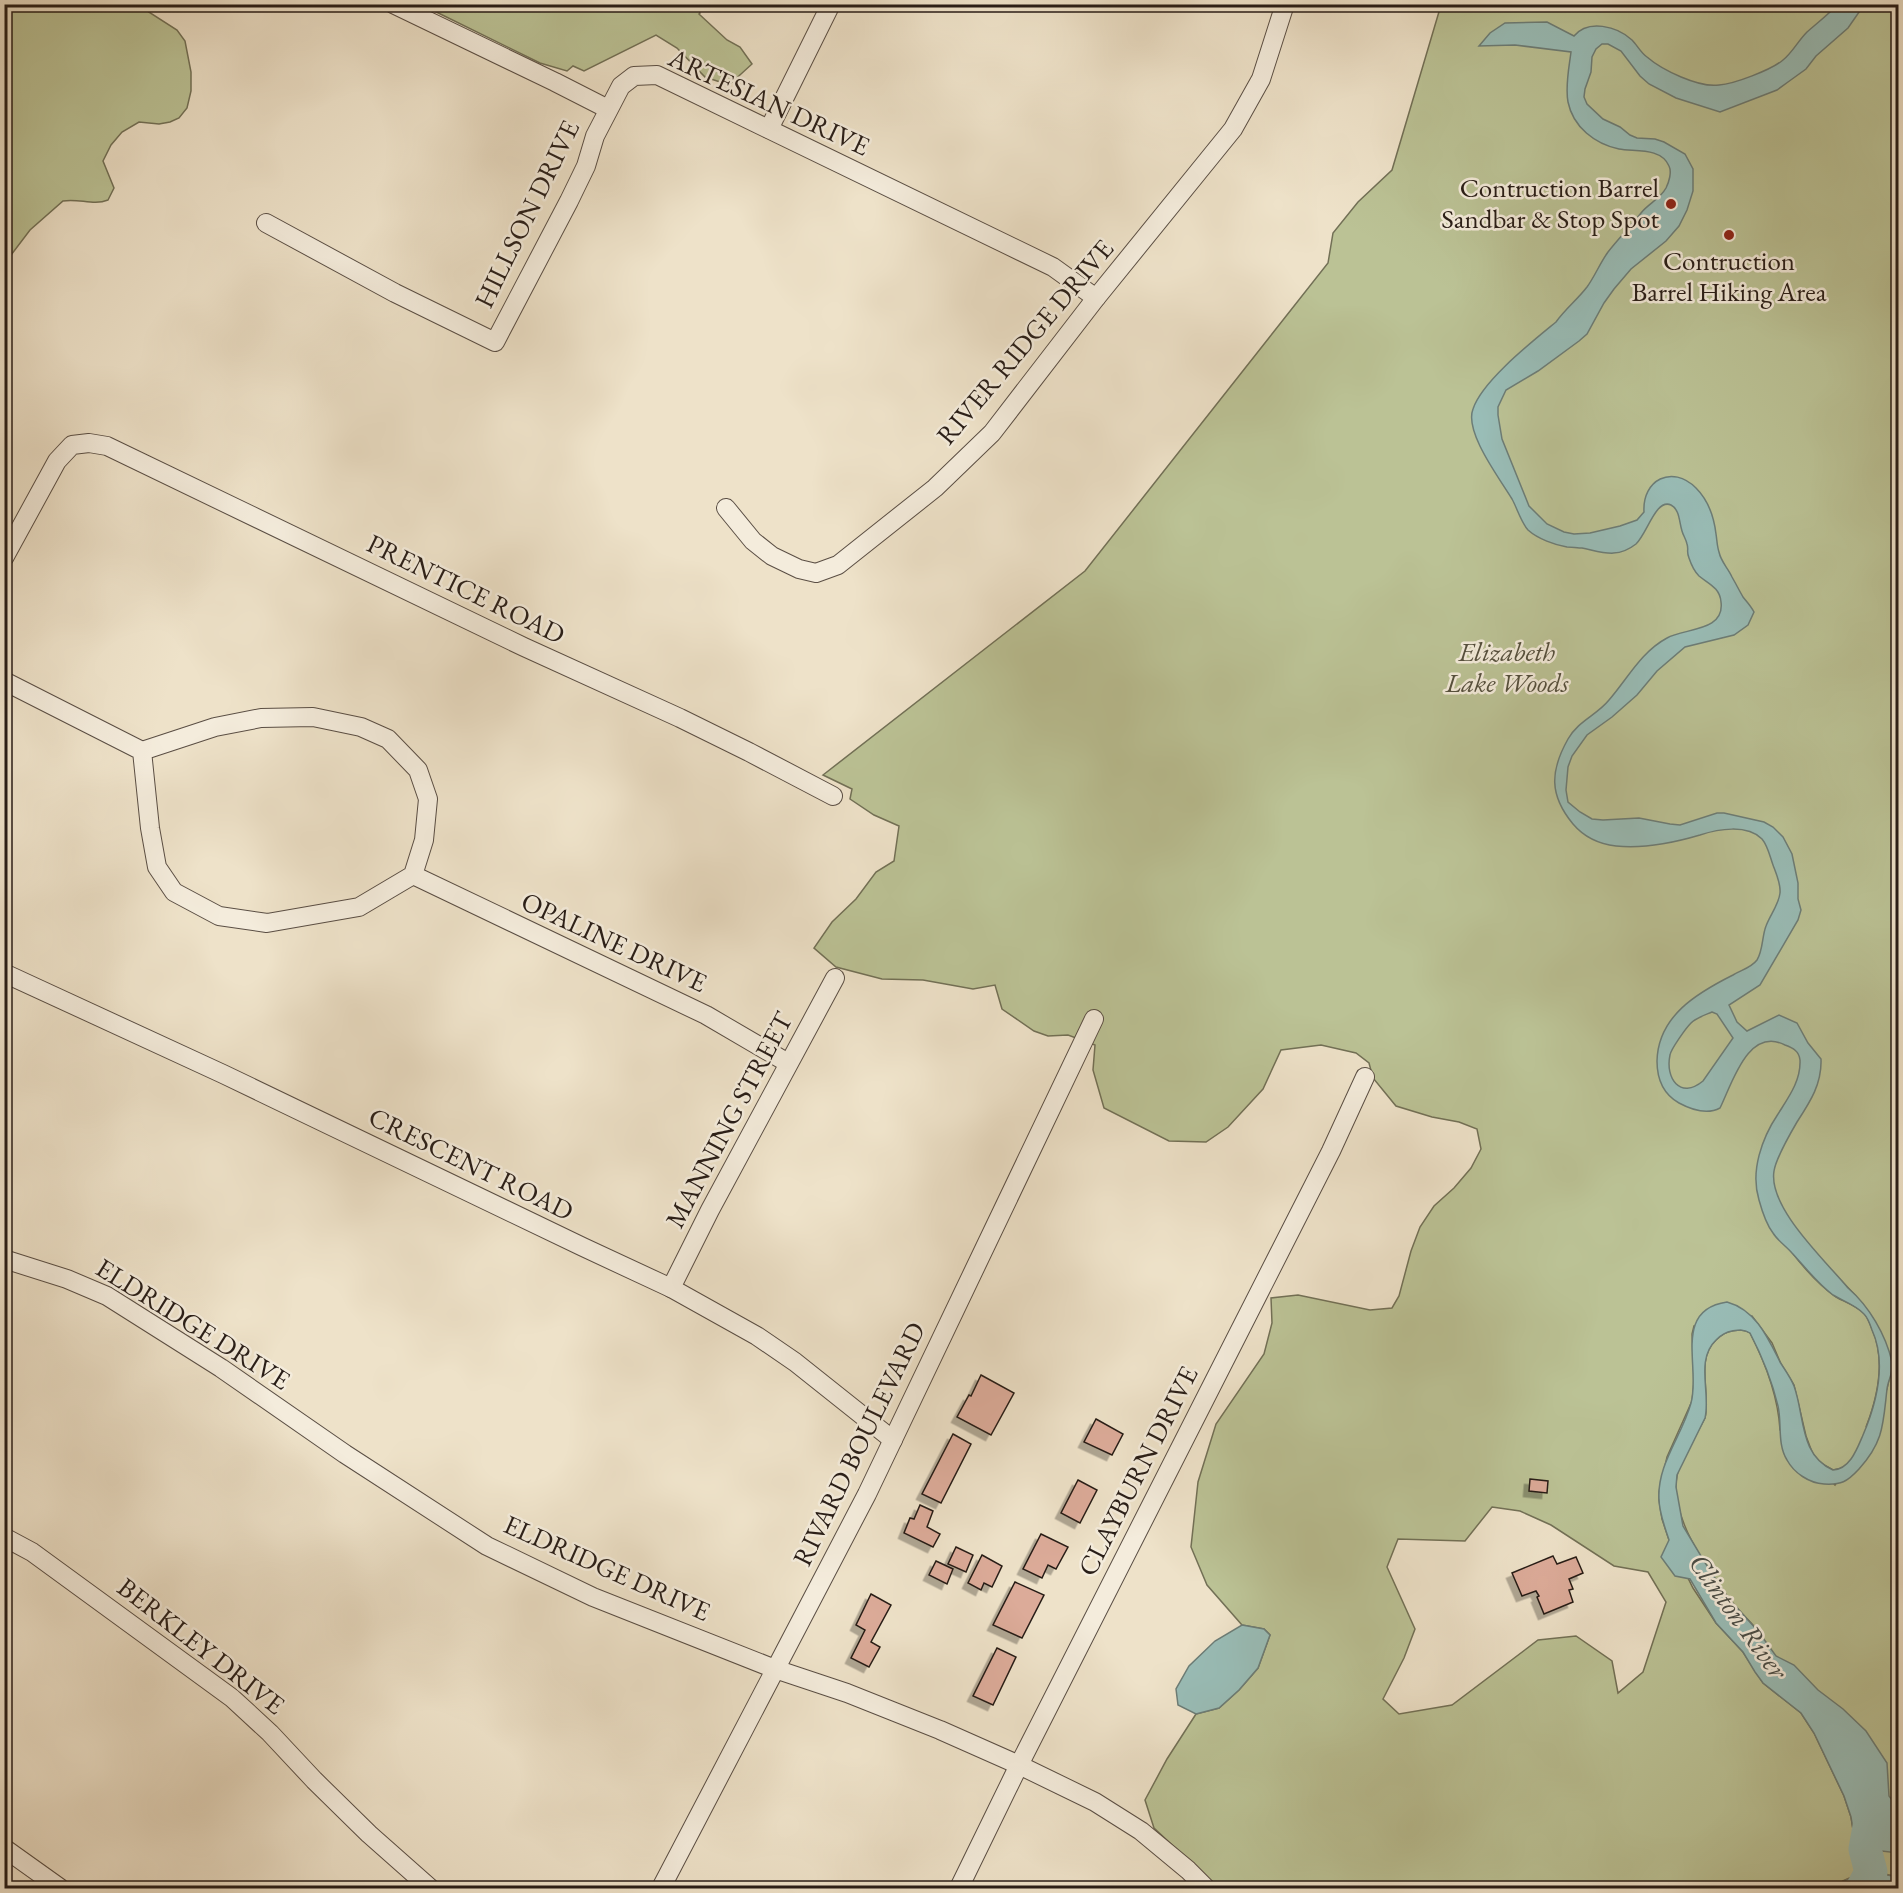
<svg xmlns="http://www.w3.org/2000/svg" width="1903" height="1893" viewBox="0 0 1903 1893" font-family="'EB Garamond',serif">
  <defs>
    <filter id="shadow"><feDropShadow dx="-5.5" dy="5.5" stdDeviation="0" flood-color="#0004"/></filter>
  </defs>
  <rect width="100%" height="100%" fill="#eee2c9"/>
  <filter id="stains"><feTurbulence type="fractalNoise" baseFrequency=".00333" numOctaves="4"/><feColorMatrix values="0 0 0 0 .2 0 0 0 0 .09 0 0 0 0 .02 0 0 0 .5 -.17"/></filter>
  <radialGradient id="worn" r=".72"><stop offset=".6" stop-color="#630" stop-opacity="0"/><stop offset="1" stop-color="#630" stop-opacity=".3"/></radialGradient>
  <g fill="#bbc295" stroke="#727056" stroke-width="1.5" fill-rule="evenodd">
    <path d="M5 4 138 5 177 30 185 41 191 72V91L187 108 179 118 170 122 159 124 139 122 122 132 111 145 103 161 114 188 108 200C93 206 79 198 63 201L30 230 5 263Z"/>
    <polygon points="422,5 697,5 700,13 699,14 727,40 740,47 752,64 729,85 705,77 677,48 656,35 584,71 573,66 567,71 540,63"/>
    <path d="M1441 5H1898V1808L1757 1647 1762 1636C1752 1622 1738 1611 1728 1597 1706 1568 1669 1515 1677 1476 1679 1463 1698 1432 1705 1418 1711 1393 1695 1360 1716 1340 1721 1335 1725 1332 1732 1331 1739 1330 1744 1329 1750 1333 1766 1364 1778 1396 1780 1430L1835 1485 1849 1463 1843 1468 1833 1470 1817 1461 1812 1452 1806 1436 1794 1385 1781 1364 1772 1343 1752 1316 1694 1326 1692 1334 1694 1382 1692 1401 1667 1457 1659 1492V1500L1662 1519 1669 1540 1693 1588 1716 1623 1743 1652 1763 1683 1801 1713 1814 1733 1844 1796 1851 1817 1854 1836 1884 1850 1898 1853V1877C1890 1876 1878 1871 1869 1872 1859 1874 1840 1880 1834 1888H1218L1154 1828 1145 1800 1167 1759 1196 1714 1219 1708 1239 1690 1258 1668 1270 1635 1264 1629 1242 1625 1207 1585 1191 1547 1198 1482 1216 1424 1264 1354 1272 1323 1271 1298 1298 1295 1370 1310 1392 1308 1399 1296 1411 1251 1420 1227 1434 1206 1454 1188 1471 1168 1481 1149 1477 1129 1459 1122 1432 1117 1396 1106 1373 1078 1369 1063 1356 1053 1321 1045 1281 1050 1263 1089 1228 1127 1206 1142 1169 1141 1104 1108 1093 1070 1095 1045 1068 1035 1048 1036 1034 1031 1002 1009 995 985 973 989 923 980 882 979 836 967 814 948 832 922 856 899 876 872 894 861 899 826 874 815 850 799 852 789 823 775 1085 571 1328 263 1333 233 1358 202 1392 170ZM1791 1251 1836 1275 1855 1295 1872 1317 1879 1329 1892 1365 1887 1389 1866 1427C1878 1396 1886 1360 1872 1329 1870 1324 1868 1317 1864 1313 1856 1306 1845 1302 1836 1297 1819 1285 1803 1267 1791 1251ZM1492 1507 1520 1511 1551 1525 1614 1566 1648 1572 1666 1602 1643 1672 1618 1693 1612 1661 1576 1636 1538 1640 1452 1705 1399 1714 1383 1699 1404 1658 1415 1629 1387 1567 1398 1539 1465 1541Z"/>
  </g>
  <g fill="#99bdb7" stroke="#6c7d77" stroke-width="1.5" fill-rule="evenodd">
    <path d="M1837 5H1864L1848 28 1816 56 1806 69 1788 82 1777 90 1720 112 1676 98 1649 84 1640 76 1621 51 1608 44H1602L1596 49 1592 57 1591 72 1585 89 1584 97 1587 104 1603 119 1620 127 1630 135 1637 138 1655 139 1664 142 1685 154 1693 169V191L1687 210 1679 226 1666 241 1631 269 1614 289 1604 303 1587 334 1579 341 1538 371 1506 390 1498 407V415L1502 439 1529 506 1547 524 1564 532 1574 534 1590 533 1620 526 1637 520 1644 512C1642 480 1672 464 1696 488 1708 500 1714 517 1716 534 1717 540 1717 546 1719 552 1721 562 1728 568 1732 577 1736 584 1739 590 1743 597 1747 602 1751 606 1754 612L1748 625 1734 635 1685 647 1657 671 1637 695 1612 717 1587 735 1572 756 1568 767 1566 790 1568 802 1580 812 1592 819 1603 820 1639 818 1670 824 1680 825 1717 813H1724L1764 822 1773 827 1783 837 1792 854 1798 883V899L1801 910 1798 920 1760 985 1729 1005 1737 1022 1747 1031 1779 1015 1797 1023 1808 1043 1821 1059C1822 1084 1810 1102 1797 1122 1790 1134 1776 1158 1774 1171 1768 1208 1826 1261 1848 1288 1869 1306 1886 1335 1892 1362 1894 1371 1888 1380 1887 1389 1883 1424 1884 1441 1859 1469 1847 1482 1841 1485 1824 1484 1809 1483 1794 1473 1787 1460 1777 1444 1782 1423 1778 1406 1772 1381 1762 1356 1750 1333 1744 1329 1739 1330 1732 1331 1725 1332 1721 1335 1716 1340 1695 1360 1711 1393 1705 1418L1677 1475 1676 1487 1683 1526 1704 1561 1728 1598 1758 1631 1776 1656 1794 1665 1818 1690 1843 1709 1866 1731 1887 1763 1889 1796 1898 1808V1853L1865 1849 1854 1836 1851 1817 1844 1796 1814 1733 1801 1713 1763 1683 1755 1672 1743 1652 1716 1623 1690 1579 1675 1576 1661 1557 1669 1540C1665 1527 1659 1513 1659 1499 1657 1464 1682 1436 1691 1403 1701 1368 1672 1310 1727 1302 1756 1310 1768 1338 1780 1362 1785 1370 1791 1378 1794 1386 1805 1416 1799 1455 1833 1470 1850 1469 1857 1449 1863 1435 1877 1402 1887 1363 1872 1330 1870 1324 1868 1318 1864 1314 1856 1305 1843 1301 1833 1295 1817 1283 1805 1267 1792 1253 1786 1246 1778 1241 1773 1233 1766 1224 1762 1211 1759 1200 1750 1171 1762 1138 1778 1114 1788 1098 1801 1081 1800 1060 1799 1051 1793 1048 1785 1045 1748 1026 1732 1084 1720 1108 1707 1115 1692 1110 1679 1103 1663 1094 1657 1079 1657 1061 1658 1016 1697 993 1733 975 1741 970 1751 968 1757 960 1763 951 1762 936 1766 926 1770 915 1779 904 1780 893 1781 884 1776 873 1773 865 1770 857 1768 846 1762 839 1747 824 1718 829 1700 835 1673 843 1644 849 1616 846 1599 844 1584 837 1573 824 1549 795 1550 771 1568 739 1578 721 1597 715 1609 700 1628 678 1641 652 1667 638 1684 628 1725 632 1721 602 1720 588 1709 584 1699 576 1695 572 1691 564 1689 558 1686 551 1689 550 1687 544 1686 539 1683 535 1682 531 1679 522 1680 510 1671 505 1656 498 1647 534 1636 544 1617 559 1602 552 1582 548 1579 548 1570 547 1567 547 1555 545 1538 539 1528 530 1521 522 1517 508 1512 499 1500 479 1464 432 1473 409 1482 381 1533 341 1556 322 1565 309 1577 300 1587 287 1595 276 1600 263 1608 252 1618 239 1630 227 1641 213 1648 204 1660 199 1666 188 1669 182 1672 172 1669 166 1661 147 1634 152 1619 149 1595 144 1573 127 1568 102 1565 86 1569 68 1571 52L1515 45 1479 46 1490 33 1505 23 1547 22 1574 36C1588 19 1617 26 1632 40 1637 45 1641 53 1647 57 1662 70 1699 88 1719 85 1734 84 1771 70 1783 60 1792 53 1798 41 1807 32 1817 23 1828 15 1837 5ZM1712 1012 1717 1014 1733 1038 1703 1081C1680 1100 1665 1078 1670 1055 1671 1049 1686 1028 1691 1023 1696 1018 1705 1015 1712 1012Z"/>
    <polygon points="1242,1625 1264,1629 1270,1635 1258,1668 1239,1690 1219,1708 1196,1714 1178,1705 1176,1689 1189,1666 1215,1641"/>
    <path d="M1871 1872 1898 1877V1888H1834C1842 1879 1859 1876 1871 1872Z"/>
  </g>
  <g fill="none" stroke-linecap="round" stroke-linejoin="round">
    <polyline stroke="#99bdb7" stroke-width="33" points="1863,1887 1871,1872 1865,1849 1873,1805"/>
  </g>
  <g fill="#dcab99" stroke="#281d17" stroke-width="1.5" filter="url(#shadow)">
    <polygon points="981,1375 1014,1393 991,1435 957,1417 969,1395 971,1396"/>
    <polygon points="1096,1419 1123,1434 1112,1455 1084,1442"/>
    <polygon points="953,1434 971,1444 941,1503 922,1494"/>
    <polygon points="1530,1479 1548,1481 1547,1493 1529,1491"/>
    <polygon points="1078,1480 1097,1490 1080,1523 1061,1513"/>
    <polygon points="920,1505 933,1511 927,1527 940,1534 933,1547 904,1533 910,1518 914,1519"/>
    <polygon points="1041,1534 1068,1547 1056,1569 1048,1565 1042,1578 1023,1569"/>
    <polygon points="956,1547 973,1555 966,1572 948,1564"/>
    <polygon points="982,1555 1002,1566 992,1587 984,1583 981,1590 968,1583"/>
    <polygon points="1553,1556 1557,1564 1576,1557 1583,1573 1569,1579 1573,1589 1569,1590 1573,1602 1544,1614 1537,1597 1539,1596 1536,1591 1522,1596 1512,1573"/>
    <polygon points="936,1561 953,1569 947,1584 929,1575"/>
    <polygon points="1015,1582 1044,1595 1022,1638 993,1625"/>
    <polygon points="871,1594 891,1605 871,1642 880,1647 869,1667 851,1658 865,1630 856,1625"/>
    <polygon points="997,1648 1016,1657 993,1705 973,1696"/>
  </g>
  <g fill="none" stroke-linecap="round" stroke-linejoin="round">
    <g stroke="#5a4e44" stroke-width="20">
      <g id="minor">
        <polyline points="393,4 555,82 608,109"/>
        <polyline points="769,129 831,4"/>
        <polyline points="266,223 395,293 495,342 569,201 586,166 595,136 621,86 634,76 657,75 1053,267 1096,298"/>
        <polyline points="726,508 753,541 772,556 799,569 816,573 838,565 935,488 992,433 1096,298 1233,129 1261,79 1285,4"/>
        <polyline points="4,558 57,461 72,445 89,443 107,446 524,647 680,718 749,752 833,796"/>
        <polyline points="4,681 142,751 215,727 261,718 313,717 361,727 388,739 418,770 428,799 424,840 413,875 359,907 267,923 219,916 174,892 157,867 150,828 142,751"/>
        <polyline points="413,875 706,1015 788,1063"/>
        <polyline points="4,973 223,1074 583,1247 671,1288 757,1336 795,1362 893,1440"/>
        <polyline points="4,1259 67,1279 107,1296 221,1368 345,1454 487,1546 593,1597 775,1669 847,1693 940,1730 1019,1765 1095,1802 1141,1831 1188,1870 1206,1888"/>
        <polyline points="671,1288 710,1210 835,978"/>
        <polyline points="4,1537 32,1552 232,1698 270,1733 314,1780 369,1834 430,1888"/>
        <polyline points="4,1848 60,1888"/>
        <polyline points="661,1888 867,1494 1094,1019"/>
        <polyline points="959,1888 1019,1765 1331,1151 1365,1077"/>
      </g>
    </g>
    <use href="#minor" stroke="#f4ecdc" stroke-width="18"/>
  </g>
  <g fill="#8f2418" stroke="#f4ecdc" stroke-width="2">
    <circle cx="1671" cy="204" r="6"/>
    <circle cx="1729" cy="235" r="6"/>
  </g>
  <g text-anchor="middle" stroke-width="5" stroke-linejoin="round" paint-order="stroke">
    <g font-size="27" fill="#281d17" stroke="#f4ecdc">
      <text transform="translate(769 102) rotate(25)" y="9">ARTESIAN DRIVE</text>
      <text transform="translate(527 214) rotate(-64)" y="9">HILLSON DRIVE</text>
      <text transform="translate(1025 342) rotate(-50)" y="9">RIVER RIDGE DRIVE</text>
      <text transform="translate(466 589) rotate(26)" y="9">PRENTICE ROAD</text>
      <text transform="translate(614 942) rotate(25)" y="9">OPALINE DRIVE</text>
      <text transform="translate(729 1120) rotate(-62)" y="9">MANNING STREET</text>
      <text transform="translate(471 1164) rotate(26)" y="9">CRESCENT ROAD</text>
      <text transform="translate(193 1324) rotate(32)" y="9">ELDRIDGE DRIVE</text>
      <text transform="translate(859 1444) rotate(-64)" y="9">RIVARD BOULEVARD</text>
      <text transform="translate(1138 1471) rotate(-63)" y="9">CLAYBURN DRIVE</text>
      <text transform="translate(607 1568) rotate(24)" y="9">ELDRIDGE DRIVE</text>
      <text transform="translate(201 1646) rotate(38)" y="9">BERKLEY DRIVE</text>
    </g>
    <g font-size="27" fill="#281d17" stroke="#f4ecdc" text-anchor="end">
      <text x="1659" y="197">Contruction Barrel<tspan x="1659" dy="31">Sandbar &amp; Stop Spot</tspan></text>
      <text x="1729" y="270" text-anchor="middle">Contruction<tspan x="1729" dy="31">Barrel Hiking Area</tspan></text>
    </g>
    <g font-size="27" font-style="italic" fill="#544f3d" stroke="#f4ecdc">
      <text x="1507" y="661">Elizabeth<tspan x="1507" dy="31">Lake Woods</tspan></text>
    </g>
    <g font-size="28" font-style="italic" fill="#4a4d47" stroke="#f4ecdc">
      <text transform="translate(1739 1616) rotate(54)" y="10">Clinton River</text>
    </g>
  </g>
  <rect width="1903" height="1893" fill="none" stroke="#eee2c9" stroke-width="24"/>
  <rect x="6" y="6" width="1891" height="1881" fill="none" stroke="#281d17" stroke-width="3"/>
  <rect x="12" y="12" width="1879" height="1869" fill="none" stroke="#281d17" stroke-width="1.5"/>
  <rect width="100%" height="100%" filter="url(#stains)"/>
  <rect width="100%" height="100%" fill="url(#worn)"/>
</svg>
